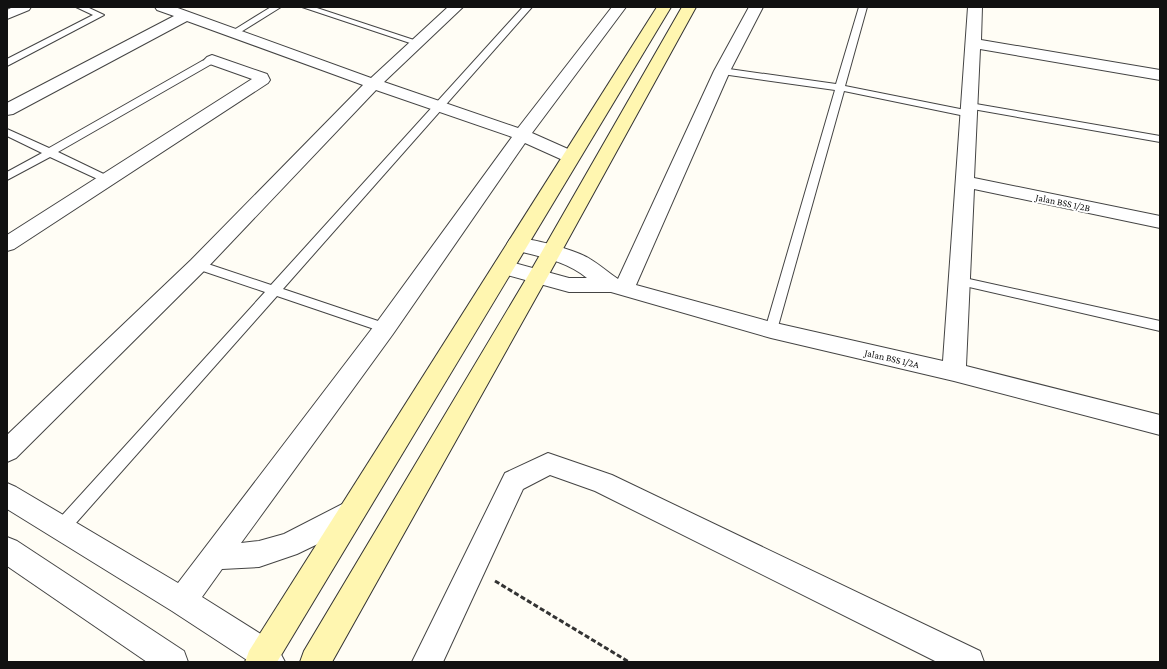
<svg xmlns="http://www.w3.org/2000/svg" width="1167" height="669" viewBox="0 0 1167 669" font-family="'Crimson Pro',serif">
  <rect width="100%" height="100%" fill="#fffdf5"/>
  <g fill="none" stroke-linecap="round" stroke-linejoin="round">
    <g stroke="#444" stroke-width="2">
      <g id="lane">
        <polygon points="76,7 87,7 104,15 7,66 7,59 93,15"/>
        <polygon points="271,7 281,7 236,35 230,35 229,33"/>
        <polygon points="302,7 314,7 423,43 422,45 416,45"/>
        <polygon points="523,7 532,7 283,289 390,325 391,328 390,331 385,333 380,331 277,296 68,532 62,534 56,532 54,527 56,522 265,292 194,268 192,265 194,262 202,262 271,285"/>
        <polygon points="859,7 867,7 845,86 970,111 975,114 970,117 844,91 777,330 776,333 771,335 766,333 765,330 835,90 722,74 717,71 722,68 836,84"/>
        <polygon points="212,57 217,60 215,62 58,152 112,178 113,180 112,182 104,182 50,157 7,180 7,172 42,153 7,136 7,129 49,148 202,61"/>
        <polygon points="970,103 1160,136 1160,142 967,108 965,106 967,104"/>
        <polygon points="960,277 1160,321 1160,331 956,284 954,281 956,278"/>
      </g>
    </g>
    <g stroke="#444" stroke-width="2">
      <g id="street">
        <polygon points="13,7 31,7 29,10 7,19 7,10"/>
        <polygon points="155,7 175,7 371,78 448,7 463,7 384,82 518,128 612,7 626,7 532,133 577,153 580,157 577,161 571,162 565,161 525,143 393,334 241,543 259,541 284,534 354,498 363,502 367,510 363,518 324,541 297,554 259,567 222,569 202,597 275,643 285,662 250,662 172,611 7,509 7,483 16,487 178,583 377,322 512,137 376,90 205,270 16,458 7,462 7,435 191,260 363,85 187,21 13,114 7,115 7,103 174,16 157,10"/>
        <path d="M749 7H763L730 71 636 285 771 322 943 361 968 7H982L981 40 1160 70V80L980 49 974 178 1160 216V228L974 189 966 366 1160 415V435L954 381 771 338 611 292H569L496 272 493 267 496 262 503 260 569 278H587C565 260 537 256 510 249L507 244 510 239C524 235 578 251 590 259 600 265 609 273 618 279L714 71Z"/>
        <polygon points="212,55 267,74 270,80 268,83 14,249 7,251 7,235 252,79 207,63 204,60 207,57"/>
        <polygon points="548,453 612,475 980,651 984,662 937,662 595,491 550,475 523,489 443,662 412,662 505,473"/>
        <polygon points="7,537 17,541 184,651 188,662 147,662 7,566"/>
      </g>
    </g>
    <g stroke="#333" stroke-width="2">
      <g id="secondary">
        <polygon points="657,7 671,7 277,662 245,662 249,651"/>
        <polygon points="682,7 696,7 548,276 332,662 300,662 304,651 529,274"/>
      </g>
    </g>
    <polyline stroke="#333" stroke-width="3" stroke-dasharray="5 2.5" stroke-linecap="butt" points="495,581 629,662"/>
    <use href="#lane" fill="#fff" fill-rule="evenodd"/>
    <use href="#street" fill="#fff" fill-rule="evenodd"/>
    <use href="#secondary" fill="#fff6b0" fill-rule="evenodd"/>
  </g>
  <g text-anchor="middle" stroke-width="4" stroke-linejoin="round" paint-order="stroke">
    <g font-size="10" fill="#111" stroke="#fff">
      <text transform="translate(1063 202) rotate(12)" y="4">Jalan BSS 1/2B</text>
      <text transform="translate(892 358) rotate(13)" y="4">Jalan BSS 1/2A</text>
    </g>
  </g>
  <rect width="1167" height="669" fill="none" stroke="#111111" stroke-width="16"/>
</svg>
